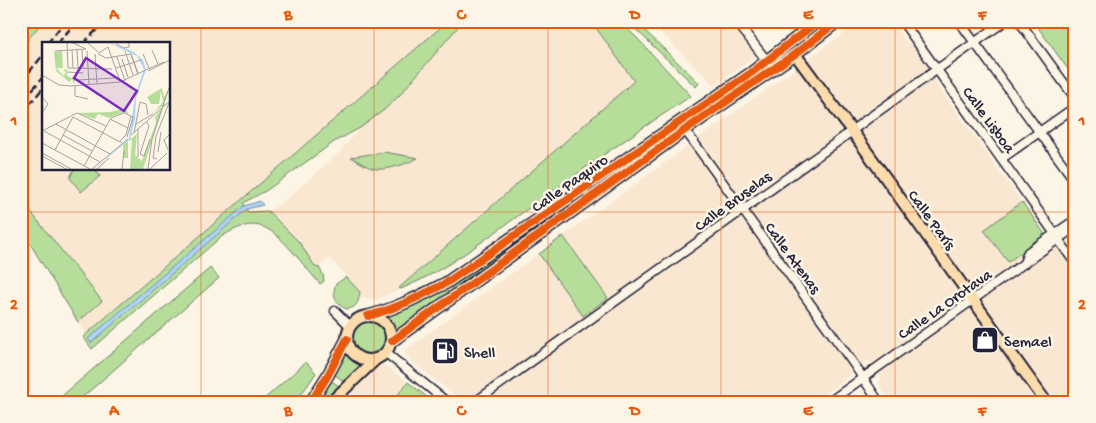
<svg xmlns="http://www.w3.org/2000/svg" width="1096" height="423" viewBox="0 0 1096 423" font-family="'Gochi Hand',sans-serif">
  <rect width="100%" height="100%" fill="#fcf5e5"/>
  <filter id="ink" filterUnits="userSpaceOnUse"><feTurbulence type="fractalNoise" baseFrequency=".02" numOctaves="2"/><feDisplacementMap in="SourceGraphic" scale="10" xChannelSelector="R" yChannelSelector="G"/><feConvolveMatrix kernelMatrix="1 2 1 2 8 2 1 2 1" color-interpolation-filters="sRGB"/></filter>
  <g filter="url(#ink)">
    <g fill="#fae7d2" fill-rule="evenodd">
      <path d="M21 21H448L86 334 29 242 21 220ZM44 44H169V169H44Z"/>
      <polygon points="463,21 591,21 660,116 454,262 426,278 379,299 360,298 360,292 330,258 317,268 314,265 268,211 282,203 340,152 360,128 399,96"/>
      <polygon points="649,21 734,21 758,54 715,86"/>
      <polygon points="861,21 891,21 908,44 911,43 928,67 938,86 1049,240 1075,222 1075,402 889,402 879,385 881,378 870,361 865,362 849,373 846,379 814,402 463,402 410,360 404,351"/>
      <polygon points="383,365 392,370 433,402 347,402 357,387 378,366"/>
    </g>
    <g fill="#b6de9a" stroke="#6c806a">
      <polygon points="21,21 43,21 21,48"/>
      <path d="M448 21H463L399 96 384 110 360 128 334 142 267 190 243 203 248 212 268 211 299 242 314 265 317 268 319 267 323 275 324 281 320 284C311 273 301 262 292 251 268 224 254 216 221 237L92 349 83 337Z"/>
      <path d="M591 21H619L637 38 691 96C637 131 584 168 532 206 489 236 449 269 401 289L399 288 634 81Z"/>
      <polygon points="627,21 635,21 699,83 696,87"/>
      <polygon points="1049,21 1075,21 1075,79 1039,29"/>
      <path d="M384 152 418 158C406 164 390 170 376 169 368 168 358 161 351 157Z"/>
      <polygon points="74,169 95,169 100,176 81,192 70,178"/>
      <polygon points="589,187 592,191 453,290 450,285"/>
      <polygon points="21,200 102,301 78,322 29,242 21,220"/>
      <polygon points="1022,202 1044,233 1044,236 1008,262 984,230"/>
      <polygon points="563,236 608,298 583,316 539,254"/>
      <polygon points="210,268 219,278 77,402 55,402"/>
      <path d="M346 277 360 292C359 301 357 308 347 309 336 305 331 295 336 284Z"/>
      <polygon points="445,287 449,294 397,334 394,325 386,315"/>
      <circle cx="369" cy="338" r="17"/>
      <polygon points="345,352 354,362 361,365 345,382 335,375"/>
      <polygon points="306,362 316,373 296,402 261,402"/>
      <polygon points="331,381 341,387 328,402 318,402"/>
      <polygon points="408,382 433,402 392,402"/>
    </g>
    <polygon fill="#afd3f8" stroke="#778cac" points="260,201 263,205 247,209 91,343 88,339 244,206"/>
    <g fill="none" stroke-linecap="round" stroke-linejoin="round">
      <g stroke="#22223b" stroke-width="11">
        <g id="minor">
          <polyline points="736,21 767,61"/>
          <polyline points="795,21 803,33"/>
          <polyline points="902,21 1055,234"/>
          <polyline points="959,21 1075,181"/>
          <polyline points="1019,21 1075,98"/>
          <polyline points="685,130 853,363 879,402"/>
          <polyline points="1001,159 1075,107"/>
          <polyline points="1058,239 1075,263"/>
          <polyline points="1024,263 1028,252 1075,220"/>
          <polyline points="335,311 350,326"/>
          <polyline points="386,353 447,402"/>
          <polyline points="475,402 837,142 866,120 1005,21"/>
          <polyline points="829,402 1075,227"/>
        </g>
      </g>
      <g stroke="#22223b" stroke-width="14">
        <g id="major">
          <polyline points="795,54 857,138 1046,402"/>
          <circle cx="369" cy="338" r="22"/>
          <path d="M368 316C396 309 420 296 446 283L751 73 818 21"/>
          <polyline points="392,341 685,130 795,54 838,21"/>
          <polyline points="311,402 328,375 347,339"/>
          <polyline points="331,402 375,360"/>
        </g>
      </g>
      <use href="#minor" stroke="#fcf5e5" stroke-width="8"/>
      <use href="#major" stroke="#fcdcac" stroke-width="10"/>
      <g stroke="#22223b" stroke-width="2.5" stroke-dasharray="8 4" stroke-linecap="butt">
        <polyline points="47,44 65,21"/>
        <polyline points="57,44 77,21"/>
        <polyline points="83,44 105,21"/>
        <polyline points="21,82 44,54"/>
        <polyline points="32,90 44,76"/>
        <polyline points="21,114 44,87"/>
      </g>
      <g stroke="#fcf5e5" stroke-width="11">
        <g id="cycleway">
          <path d="M368 316C396 309 420 296 446 283L751 73 818 21"/>
          <polyline points="392,341 685,130 795,54 838,21"/>
          <polyline points="311,402 328,375 347,339"/>
        </g>
      </g>
      <use href="#cycleway" stroke="#e8590c" stroke-width="8"/>
    </g>
  </g>
  <path fill="none" stroke="#e8590c" stroke-width="1" stroke-opacity="0.55" d="M201 21V402M374 21V402M548 21V402M721 21V402M895 21V402M21 212H1075"/>
  <defs>
    <g id="shop-square" transform="scale(1.4375)"><rect x="-9" y="-9" width="18" height="18" rx="4" fill="#22223b" stroke="#fcf5e5"/><path d="M-5-2.5h2.3a2.7 3.5 0 0 1 5.4 0H5L5.5 6h-11ZM-1.5-2.5h3a1.5 2.3 0 0 0-3 0Z" fill="#fff"/></g>
    <g id="fuel-square" transform="scale(1.4375)"><rect x="-9" y="-9" width="18" height="18" rx="4" fill="#22223b" stroke="#fcf5e5"/><path d="M-5.5-6h7V0h2V4h1.3V-2.5L3-4.5l.8-.8L6-3V5H2.5V1h-1V6h-7ZM-4.2-4.7v3.2H.2V-4.7Z" fill="#fff"/></g>
  </defs>
  <g fill-rule="evenodd">
    <use href="#shop-square" x="985" y="340"/>
    <use href="#fuel-square" x="445" y="351"/>
  </g>
  <g text-anchor="middle" stroke-width="5" stroke-linejoin="round" paint-order="stroke">
    <g font-size="16" fill="#22223b" stroke="#fcf5e5">
      <text transform="translate(990 119) rotate(54)" y="6">Calle Lisboa</text>
      <text transform="translate(569 182) rotate(-35)" y="6">Calle Paquiro</text>
      <text transform="translate(732 200) rotate(-36)" y="6">Calle Bruselas</text>
      <text transform="translate(933 219) rotate(54)" y="6">Calle París</text>
      <text transform="translate(794 257) rotate(54)" y="6">Calle Atenas</text>
      <text transform="translate(944 303) rotate(-35)" y="6">Calle La Orotava</text>
    </g>
    <g font-size="16" fill="#22223b" stroke="#fcf5e5" text-anchor="start">
      <text x="1004" y="346">Semael</text>
      <text x="464" y="357">Shell</text>
    </g>
  </g>
  <g transform="translate(42 42)">
    <rect width="128" height="128" fill="#fcf5e5"/>
    <path d="M20 9 21 26H14L22 34 24 30 21 28 25 27V34L30 36 35 32 32 42 30 37 27 40 14 29 12 10ZM120 46 122 55 126 48 122 62 125 61 112 70 121 60 119 49 117 62H109L105 55ZM121 65 101 127H88L90 98 86 99V116H81V103L95 92 93 113 100 119 114 81 113 75ZM83 66 87 72 82 70 67 76 56 72 53 77 35 71 69 70Z" fill="#b6de9a"/>
    <path d="M65 0 90 9 101 18 104 28 94 56 93 77 88 97 52 127 87 96 93 55 102 27 95 14Z" fill="#afd3f8"/>
    <path fill="none" stroke="#a5a1a1" stroke-width="1" d="M25 0 26 26 70 27M29 0 44 7M45 0 57 11 66 5M74 2 82 6 87 5V0M66 5 78 39M30 8 31 26M35 8 36 26M40 8 41 26M110 8 116 22M13 9 44 7M45 9 47 42M83 9 91 33M53 12 55 42M56 12 64 16 89 12M101 12 107 26M75 15 83 39M80 17 86 35M74 26 99 18M106 27 122 20M106 29 128 18M25 30 41 31M0 33 17 43 29 44 78 40 106 27M96 33 89 12 96 31M36 38 73 36M33 43V54L46 57M0 55 6 62 0 71M31 75 80 101M68 77 86 86M105 80 107 84 98 112 102 114 108 97M14 82 68 112M94 82 111 72M0 89 35 71 64 84M2 89 58 120M92 91 98 60 104 62 106 73M21 93 50 109M89 93 128 59M77 100 84 93 89 74M0 101 48 127M13 108 31 75M126 108 122 98 128 92M116 110 119 90M0 111 29 127M0 114 24 127M96 115V87M115 117 111 116 114 94 127 61M42 124 69 76 82 71 91 75 85 95M50 127 86 97M55 127 67 116M80 127 82 109M106 127 110 97 128 43M108 127 125 111"/>
    <path fill="#7b2cbf" fill-opacity="0.15" stroke="#7b2cbf" stroke-width="2.5" d="M44 16 95 49 82 69 32 36Z"/>
    <rect width="128" height="128" fill="none" stroke="#22223b" stroke-width="2.5"/>
  </g>
  <rect width="1096" height="423" fill="none" stroke="#fcf5e5" stroke-width="55"/>
  <rect x="28" y="28" width="1040" height="368" fill="none" stroke="#e8590c" stroke-width="2"/>
  <g font-size="16" text-anchor="middle" font-weight="bold" fill="#e8590c">
    <text x="114" y="19">A</text>
    <text x="288" y="19">B</text>
    <text x="461" y="19">C</text>
    <text x="635" y="19">D</text>
    <text x="808" y="19">E</text>
    <text x="982" y="19">F</text>
    <text x="14" y="125">1</text>
    <text x="1082" y="125">1</text>
    <text x="14" y="309">2</text>
    <text x="1082" y="309">2</text>
    <text x="114" y="415">A</text>
    <text x="288" y="415">B</text>
    <text x="461" y="415">C</text>
    <text x="635" y="415">D</text>
    <text x="808" y="415">E</text>
    <text x="982" y="415">F</text>
  </g>
</svg>
